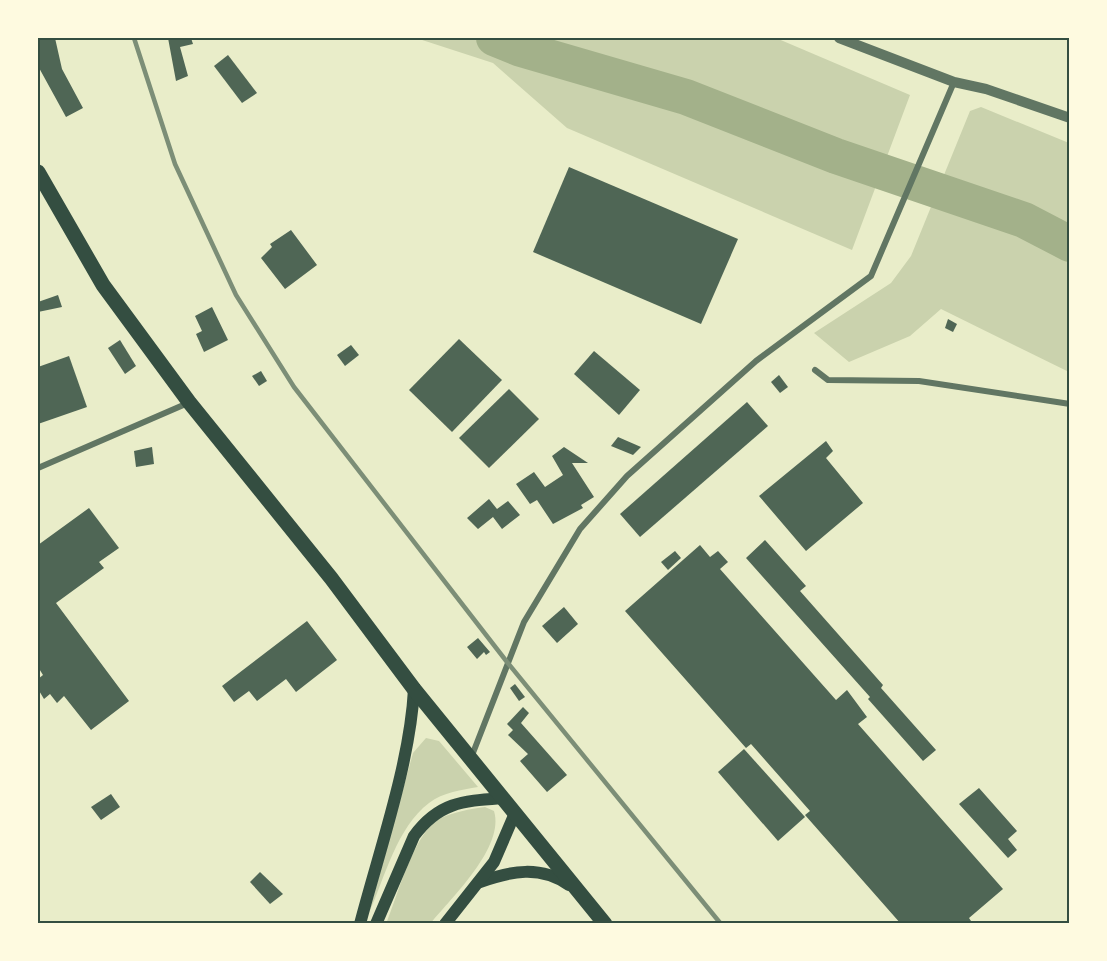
<svg xmlns="http://www.w3.org/2000/svg" width="1107" height="961" viewBox="0 0 1107 961" font-family="'Titillium Web',sans-serif">
  <rect width="100%" height="100%" fill="#e9edc9"/>
  <g fill="#cad2ad">
    <polygon points="416,38 776,38 910,95 852,250 567,128 493,63"/>
    <polygon points="981,107 1069,143 1069,372 941,309 910,336 849,362 814,333 891,283 911,256 970,111"/>
    <path d="M426 738 439 741 478 787C462 790 443 792 429 803 397 827 385 877 369 913L413 753Z"/>
    <path d="M485 807 494 811C505 847 452 897 431 923L386 924C397 897 414 833 439 819 453 812 470 809 485 807Z"/>
  </g>
  <g fill="none" stroke-linecap="round" stroke-linejoin="round">
    <polyline stroke="#a3b18a" stroke-width="36" points="494,38 521,49 686,97 836,156 1024,220 1070,244"/>
  </g>
  <g fill="#4f6655">
    <polygon points="38,38 55,38 62,69 83,108 66,117 38,66"/>
    <polygon points="168,38 191,38 193,44 180,47 188,76 176,81"/>
    <polygon points="228,55 257,93 242,103 214,66"/>
    <polygon points="569,167 738,239 701,324 533,252"/>
    <polygon points="291,230 317,265 285,289 261,258 272,247 270,244"/>
    <polygon points="58,295 62,307 38,312 38,302"/>
    <polygon points="212,307 228,340 204,352 196,334 202,331 195,316"/>
    <polygon points="948,319 957,324 953,332 945,328"/>
    <polygon points="459,339 502,380 452,432 409,390"/>
    <polygon points="120,340 136,366 125,374 108,348"/>
    <polygon points="351,345 359,355 345,366 337,355"/>
    <polygon points="594,351 640,390 619,415 574,374"/>
    <polygon points="69,356 87,407 38,424 38,367"/>
    <polygon points="261,371 267,381 259,386 252,376"/>
    <polygon points="779,375 788,387 780,393 771,382"/>
    <polygon points="509,389 539,419 489,468 459,438"/>
    <polygon points="747,402 768,426 640,537 620,514"/>
    <polygon points="618,437 641,447 633,455 611,446"/>
    <polygon points="826,441 833,451 826,458 863,503 806,551 759,496"/>
    <polygon points="152,447 154,464 136,467 134,451"/>
    <polygon points="564,447 588,463 572,463 594,497 581,505 583,508 553,524 537,500 530,504 516,484 534,472 545,487 563,475 552,456"/>
    <polygon points="489,499 497,509 508,501 520,515 502,529 493,517 478,529 467,518"/>
    <polygon points="89,508 119,548 99,562 104,568 56,603 129,701 91,730 64,696 57,703 50,694 44,699 38,689 38,679 43,675 38,667 38,545"/>
    <polygon points="765,540 806,586 800,591 883,685 881,688 936,750 923,761 868,699 870,697 746,558"/>
    <polygon points="700,545 710,557 718,551 728,562 720,569 836,700 847,690 867,717 858,724 1003,889 969,918 973,924 901,924 805,815 810,811 751,744 746,748 625,611"/>
    <polygon points="675,551 681,558 668,570 661,562"/>
    <polygon points="564,607 578,624 557,643 542,626"/>
    <polygon points="307,621 337,660 296,692 286,679 257,701 249,691 234,702 222,686"/>
    <polygon points="478,638 490,652 486,655 484,652 477,659 467,647"/>
    <polygon points="515,684 525,697 519,701 510,688"/>
    <polygon points="523,707 529,713 521,723 567,775 547,792 520,761 528,754 508,735 513,730 507,724"/>
    <polygon points="744,749 805,817 778,841 718,772"/>
    <polygon points="979,788 1017,831 1008,839 1017,850 1008,858 959,804"/>
    <polygon points="111,794 120,807 101,820 91,807"/>
    <polygon points="260,872 283,894 270,904 250,882"/>
  </g>
  <g fill="none" stroke-linecap="round" stroke-linejoin="round">
    <g stroke="#617663" stroke-width="6">
      <polyline points="815,370 828,380 919,381 1070,404"/>
      <polyline points="38,468 188,403"/>
      <polyline points="471,758 524,622 580,529 627,476 756,361 871,276 954,82"/>
    </g>
    <polyline stroke="#617663" stroke-width="10" points="839,38 954,82 986,89 1070,118"/>
    <g stroke="#344e41" stroke-width="12">
      <path d="M480 882C511 871 540 865 569 885"/>
      <path d="M360 924C379 851 410 764 414 689"/>
      <path d="M376 924 414 836C439 802 463 801 503 798"/>
      <polyline points="445,924 494,862 515,813"/>
    </g>
    <polyline stroke="#344e41" stroke-width="15" points="38,172 103,285 189,402 331,578 414,689 605,924"/>
    <polyline stroke="#7c8e77" stroke-width="4.5" points="134,38 175,164 236,295 294,387 507,662 721,924"/>
  </g>
  <rect width="1107" height="961" fill="none" stroke="#fefae0" stroke-width="78"/>
  <rect x="39" y="39" width="1029" height="883" fill="none" stroke="#344e41" stroke-width="2"/>
</svg>
